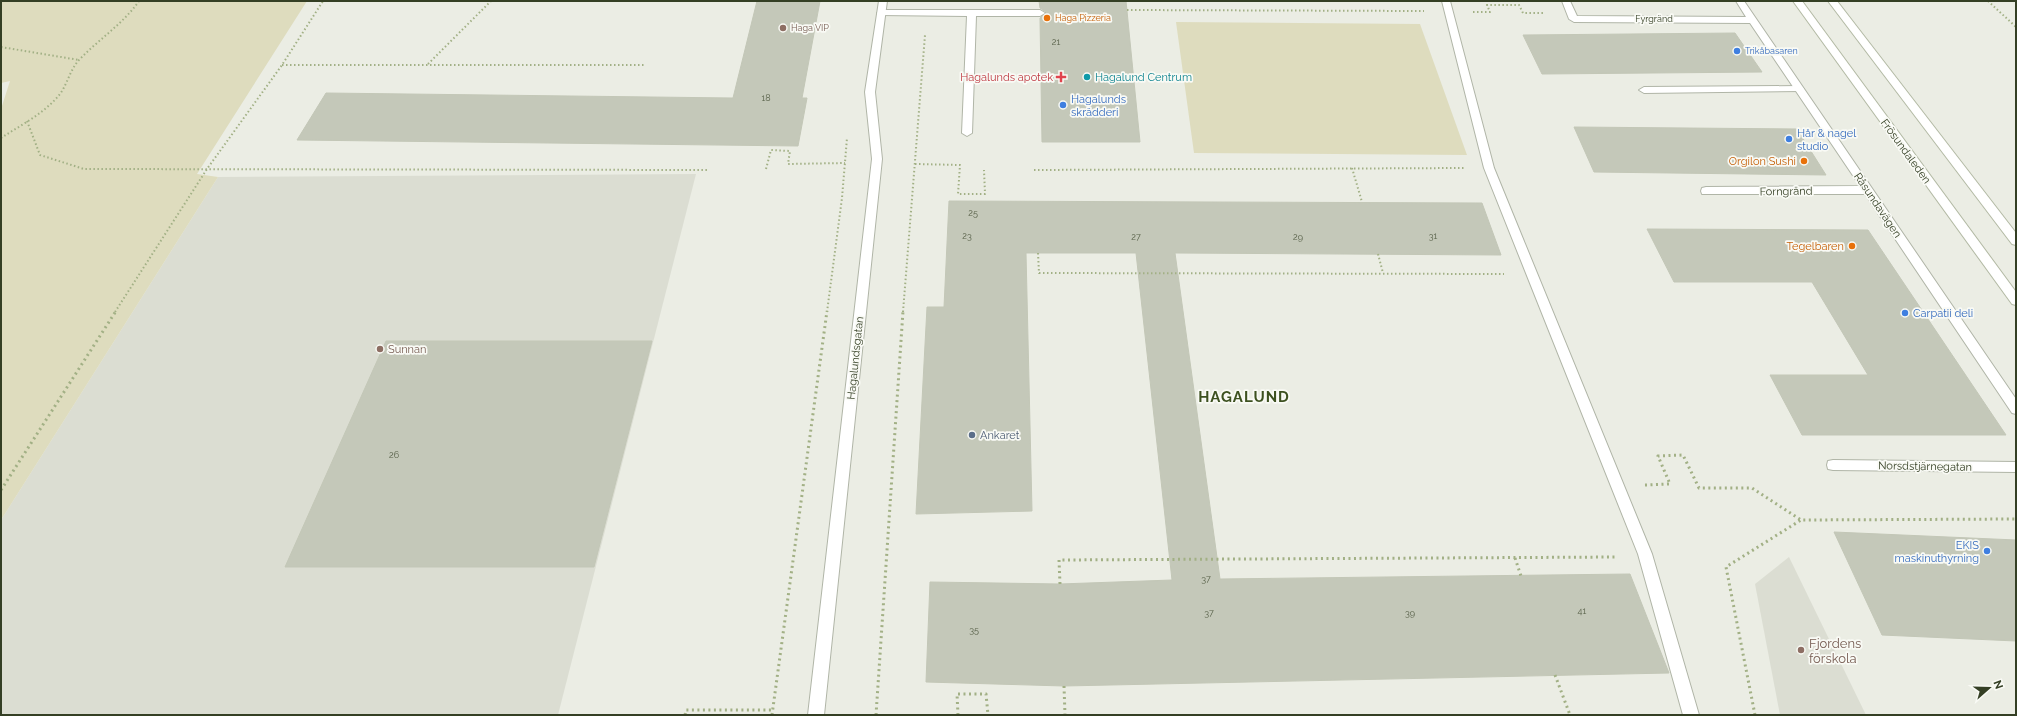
<svg xmlns="http://www.w3.org/2000/svg" width="2017" height="716" viewBox="0 0 2017 716" font-family="Raleway,sans-serif">
  <rect width="100%" height="100%" fill="#ebede4"/>
  <g fill="#dbddd2">
    <polygon points="696,174 558,715 1,715 1,520 218,177"/>
    <polygon points="1789,557 1866,715 1780,715 1755,584"/>
  </g>
  <g fill="#dedcbe">
    <polygon points="1,1 307,1 197,174 218,177 1,520 1,109 10,81 1,83"/>
    <polygon points="1176,22 1420,24 1467,155 1194,153"/>
  </g>
  <g fill="#c4c8b9" stroke="#c3c7b7">
    <polygon points="757,1 820,1 802,98 807,98 798,146 297,140 326,93 733,98"/>
    <polygon points="1039,1 1126,1 1140,142 1042,142 1040,18 1046,12 1040,8"/>
    <polygon points="1735,33 1762,72 1542,74 1523,35"/>
    <polygon points="1574,127 1797,129 1826,175 1594,172"/>
    <polygon points="949,201 1482,203 1501,255 1175,253 1220,579 1630,574 1669,673 1064,686 926,682 930,582 1060,584 1172,580 1136,253 1026,253 1032,511 916,514 927,307 944,307"/>
    <polygon points="1647,229 1868,230 2006,435 1802,435 1770,375 1868,375 1812,282 1674,282"/>
    <polygon points="386,341 652,341 594,567 285,567"/>
    <polygon points="1834,532 2016,540 2016,641 1882,635"/>
  </g>
  <g fill="none" stroke-linecap="round" stroke-linejoin="round">
    <g stroke="#b0b5a7" stroke-width="2">
      <g id="service">
        <polygon points="1442,1 1450,1 1494,168 1652,554 1699,715 1683,715 1638,554 1484,168"/>
        <polygon points="882,10 1040,10 1045,13 1040,16 976,16 972,133 967,136 962,133 967,16 879,15 877,13"/>
        <polygon points="1799,86 1804,89 1802,91 1644,93 1639,90 1644,87"/>
      </g>
    </g>
    <g stroke="#b0b5a7" stroke-width="2">
      <g id="minor">
        <polygon points="1562,1 1570,1 1577,16 1746,17 1736,1 1744,1 2016,399 2016,414 2012,413 1865,194 1702,194 1701,191 1702,188 1706,187 1860,186 1750,23 1574,22 1569,19"/>
        <polygon points="1833,460 2016,462 2016,472 1833,470 1828,469 1827,465 1828,461"/>
      </g>
    </g>
    <g stroke="#b0b5a7" stroke-width="2">
      <polygon id="tertiary" points="879,1 887,1 875,92 882,159 824,715 808,715 872,159 865,92"/>
    </g>
    <g stroke="#b2b9a3" stroke-width="2">
      <g id="secondary">
        <polygon points="1793,1 1802,1 2016,292 2016,305 2012,304"/>
        <polygon points="1828,1 1837,1 2016,233 2016,245 2012,244"/>
      </g>
    </g>
    <g stroke="#a2b085" stroke-width="2" stroke-dasharray="1.5 2.5" stroke-linecap="butt">
      <polyline points="1988,1 2016,27"/>
      <polyline points="1127,10 1424,11"/>
      <polyline points="1473,12 1490,12 1487,5 1519,5 1523,13 1545,13"/>
      <polyline points="1,47 79,60"/>
      <polyline points="428,64 491,1"/>
      <polyline points="282,65 646,65"/>
      <polyline points="27,121 40,155 84,169 707,170"/>
      <path d="M1 138C21 125 45 113 60 94 68 83 70 69 80 59 99 39 123 24 139 1"/>
      <polyline points="915,164 960,165 958,194 985,194 984,170"/>
      <polyline points="1352,168 1362,202"/>
      <polyline points="766,169 771,150 790,151 788,164 845,163"/>
      <polyline points="1034,170 1464,168"/>
      <polyline points="1038,253 1039,273 1504,274"/>
      <polyline points="1378,254 1383,273"/>
      <polyline points="115,312 207,169 282,65 323,1"/>
      <polyline points="827,312 842,198 847,138"/>
      <polyline points="903,312 925,35"/>
    </g>
    <g stroke="#a2b085" stroke-width="3" stroke-dasharray="2 3.5" stroke-linecap="butt">
      <polyline points="1645,485 1670,484 1658,456 1683,455 1699,488 1752,488 1801,520 2016,519"/>
      <polyline points="1,490 116,311"/>
      <polyline points="1515,558 1521,576"/>
      <polyline points="1060,584 1059,560 1617,557"/>
      <polyline points="1555,675 1570,715"/>
      <polyline points="1064,686 1065,715"/>
      <polyline points="685,715 686,710 772,710"/>
      <polyline points="772,715 827,311"/>
      <polyline points="876,715 903,311"/>
      <polyline points="958,715 957,694 986,694 988,715"/>
      <polyline points="1755,715 1726,567 1801,520"/>
    </g>
    <use href="#service" fill="#fff" fill-rule="evenodd"/>
    <use href="#minor" fill="#fff" fill-rule="evenodd"/>
    <use href="#tertiary" fill="#fff" fill-rule="evenodd"/>
    <use href="#secondary" fill="#fff" fill-rule="evenodd"/>
  </g>
  <g fill="#e8710a" stroke="#f9faf5" stroke-width="1.5">
    <circle cx="1047" cy="18" r="4"/>
    <circle cx="1804" cy="161" r="4"/>
    <circle cx="1852" cy="246" r="4"/>
  </g>
  <g fill="#8d6e63" stroke="#f9faf5" stroke-width="1.5">
    <circle cx="783" cy="28" r="4"/>
    <circle cx="380" cy="349" r="4"/>
    <circle cx="1801" cy="650" r="4"/>
  </g>
  <g fill="#3f7fe0" stroke="#f9faf5" stroke-width="1.5">
    <circle cx="1737" cy="51" r="4"/>
    <circle cx="1063" cy="105" r="4"/>
    <circle cx="1789" cy="139" r="4"/>
    <circle cx="1905" cy="313" r="4"/>
    <circle cx="1987" cy="551" r="4"/>
  </g>
  <path fill="#e0444e" stroke="#f9faf5" stroke-width="1.5" d="M1059 71h4v4h4v4h-4v4h-4v-4h-4v-4h4z"/>
  <circle fill="#0f9aa8" stroke="#f9faf5" stroke-width="1.5" cx="1087" cy="77" r="4"/>
  <circle fill="#5c6f8a" stroke="#f9faf5" stroke-width="1.5" cx="972" cy="435" r="4"/>
  <g text-anchor="middle" stroke-width="3.5" stroke-linejoin="round" paint-order="stroke">
    <g font-size="9" fill="#c56008" stroke="#f9faf5" text-anchor="start">
      <text x="1055" y="21">Haga Pizzeria</text>
    </g>
    <g font-size="9" fill="#343f24" stroke="#f9faf5">
      <text x="1654" y="22">Fyrgränd</text>
    </g>
    <g font-size="9" fill="#785e54" stroke="#f9faf5" text-anchor="start">
      <text x="791" y="31">Haga VIP</text>
    </g>
    <g font-size="9" fill="#586149">
      <text x="1056" y="45">21</text>
      <text x="766" y="101">18</text>
      <text x="973" y="216">25</text>
      <text x="967" y="239">23</text>
      <text x="1433" y="239">31</text>
      <text x="1136" y="240">27</text>
      <text x="1298" y="240">29</text>
      <text x="394" y="458">26</text>
      <text x="1206" y="582">37</text>
      <text x="1582" y="614">41</text>
      <text x="1209" y="616">37</text>
      <text x="1410" y="616">39</text>
      <text x="974" y="633">35</text>
    </g>
    <g font-size="9" fill="#366cbe" stroke="#f9faf5" text-anchor="start">
      <text x="1745" y="54">Trikåbasaren</text>
    </g>
    <g font-size="11" fill="#be3a42" stroke="#f9faf5" text-anchor="end">
      <text x="1053" y="81">Hagalunds apotek</text>
    </g>
    <g font-size="11" fill="#0d838f" stroke="#f9faf5" text-anchor="start">
      <text x="1095" y="81">Hagalund Centrum</text>
    </g>
    <g font-size="11" fill="#366cbe" stroke="#f9faf5" text-anchor="start">
      <text x="1071" y="103">Hagalunds<tspan x="1071" dy="13">skrädderi</tspan></text>
      <text x="1797" y="137">Hår &amp; nagel<tspan x="1797" dy="13">studio</tspan></text>
      <text x="1913" y="317">Carpatii deli</text>
      <text x="1979" y="549" text-anchor="end">EKIS<tspan x="1979" dy="13">maskinuthyrning</tspan></text>
    </g>
    <g font-size="11" fill="#343f24" stroke="#f9faf5">
      <text transform="translate(1906 151) rotate(54)" y="4">Frösundaleden</text>
      <text transform="translate(1786 191) rotate(-1)" y="4">Forngränd</text>
      <text transform="translate(1878 205) rotate(56)" y="4">Råsundavägen</text>
      <text transform="translate(855 358) rotate(-84)" y="4">Hagalundsgatan</text>
      <text transform="translate(1925 466) rotate(1)" y="4">Norsdstjärnegatan</text>
    </g>
    <g font-size="11" fill="#c56008" stroke="#f9faf5" text-anchor="end">
      <text x="1796" y="165">Orgilon Sushi</text>
      <text x="1844" y="250">Tegelbaren</text>
    </g>
    <g font-size="11" fill="#785e54" stroke="#f9faf5" text-anchor="start">
      <text x="388" y="353">Sunnan</text>
    </g>
    <g font-size="11" fill="#4e5e75" stroke="#f9faf5" text-anchor="start">
      <text x="980" y="439">Ankaret</text>
    </g>
    <g font-size="13" fill="#785e54" stroke="#f9faf5" text-anchor="start">
      <text x="1809" y="648">Fjordens<tspan x="1809" dy="15">förskola</tspan></text>
    </g>
    <g font-size="15" font-weight="bold" letter-spacing="1" fill="#3d5120" stroke="#f9faf5">
      <text x="1244" y="402">HAGALUND</text>
    </g>
  </g>
  <rect width="2017" height="716" fill="none" stroke="#343f24" stroke-width="4"/>
  <g transform="translate(1989 688) rotate(70)" stroke="#f9faf5" stroke-width="3" paint-order="stroke">
  <path d="M0-3L7 15L0 10L-7 15Z" fill="#343f24"/>
  <text y="-6" font-size="11" font-weight="bold" text-anchor="middle" fill="#343f24">N</text>
  </g>
</svg>
